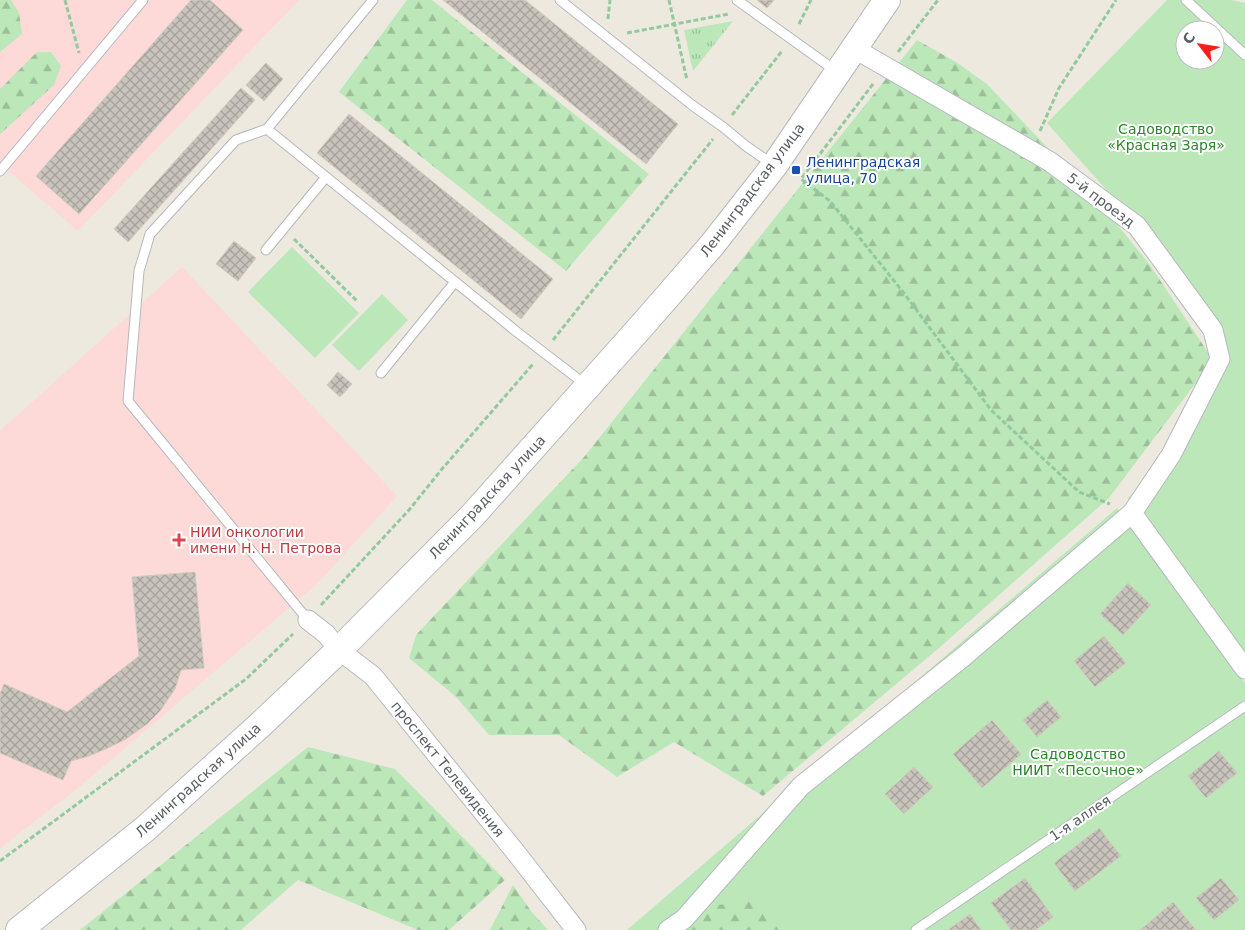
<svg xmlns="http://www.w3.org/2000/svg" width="1245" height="930" viewBox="0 0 1245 930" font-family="'DejaVu Sans',sans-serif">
  <defs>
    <pattern id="forest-firs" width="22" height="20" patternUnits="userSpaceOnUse" patternTransform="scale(1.25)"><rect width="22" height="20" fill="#bce8b9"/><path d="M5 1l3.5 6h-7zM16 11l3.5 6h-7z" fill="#9cbf9a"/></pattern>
    <pattern id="park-tufts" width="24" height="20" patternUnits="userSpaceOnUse" patternTransform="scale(1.25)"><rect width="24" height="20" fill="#bce8b9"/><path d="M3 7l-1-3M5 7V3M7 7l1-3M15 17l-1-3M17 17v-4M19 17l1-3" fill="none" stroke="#9cbf9a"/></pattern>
    <pattern id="building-cross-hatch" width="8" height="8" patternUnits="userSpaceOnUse" patternTransform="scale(1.25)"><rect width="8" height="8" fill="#c8c4bc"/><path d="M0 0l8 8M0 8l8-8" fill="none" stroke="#a5a29c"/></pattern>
  </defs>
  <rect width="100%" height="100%" fill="#ede9df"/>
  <g fill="#fdd9d8">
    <polygon points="0,0 299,0 78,231 0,164"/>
    <polygon points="182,267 397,496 317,584 78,788 0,848 0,431"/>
  </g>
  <g fill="#bce8b9" fill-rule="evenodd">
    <path d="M1167 0H1231L1245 3V658L1128 498 1147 481 1216 343 1141 229 1047 123ZM1185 30H1215V60H1185Z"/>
    <polygon points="292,247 359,313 315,358 248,292"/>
    <polygon points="382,294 408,320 359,371 332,345"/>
    <polygon points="1117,508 1245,683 1245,930 627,930"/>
  </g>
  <g fill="url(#forest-firs)">
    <polygon points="0,0 11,0 19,13 22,34 0,52"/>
    <polygon points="407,0 432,0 649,174 566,271 339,92"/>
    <polygon points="917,40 956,62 987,84 1099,202 1150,265 1213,360 1109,498 939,648 763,796 674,742 617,777 559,735 489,735 455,696 409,658 416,635 584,457"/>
    <polygon points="37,52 51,52 61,66 54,85 0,134 0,89"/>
    <polygon points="308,747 395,769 505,880 449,930 418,930 298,880 241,930 80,930"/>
    <polygon points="513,885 531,911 548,930 490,930"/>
    <polygon points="762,899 791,930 685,930 703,907"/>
  </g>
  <polygon fill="url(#park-tufts)" points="733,21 693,71 684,30"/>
  <g fill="url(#building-cross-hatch)" stroke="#d2cbbd">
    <polygon points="191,0 210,0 243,30 79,214 36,176"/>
    <polygon points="443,0 525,0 678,124 646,164"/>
    <polygon points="757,0 774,0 767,8"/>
    <polygon points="266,63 283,79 264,101 246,85"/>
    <polygon points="241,88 255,100 128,242 114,229"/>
    <polygon points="349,114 553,279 521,319 317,153"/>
    <polygon points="234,241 256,258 238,281 216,264"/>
    <polygon points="338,372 352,384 340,397 327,385"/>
    <polygon points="195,572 204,668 181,670 175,689 160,711 147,724 126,739 110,747 89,756 71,761 63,780 0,753 0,694 4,684 67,712 139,656 132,577"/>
    <polygon points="1128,583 1151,605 1123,635 1100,614"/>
    <polygon points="1104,636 1126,663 1095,687 1074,661"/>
    <polygon points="1047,700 1061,717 1037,737 1023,720"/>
    <polygon points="992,720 1021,754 982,788 953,754"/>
    <polygon points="1219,751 1237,773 1206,798 1188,776"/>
    <polygon points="914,767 933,787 904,814 885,794"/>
    <polygon points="1099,828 1121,856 1075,891 1054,863"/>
    <polygon points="1025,878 1053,917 1036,930 1011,930 991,903"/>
    <polygon points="1221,878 1239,900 1214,920 1196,898"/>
    <polygon points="1173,902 1196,930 1140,930"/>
    <polygon points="970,914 981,930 948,930"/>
  </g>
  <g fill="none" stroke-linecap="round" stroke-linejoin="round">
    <g stroke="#b5b9be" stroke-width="11">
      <g id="service">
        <polyline points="560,0 692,105 723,127 746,146 772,164"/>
        <polyline points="737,0 836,71"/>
        <polyline points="1186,0 1245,55"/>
        <polyline points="267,129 517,332 586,385"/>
        <polyline points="0,171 143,0"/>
        <polyline points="266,250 326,177"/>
        <polyline points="381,373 455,282"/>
        <polyline points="308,620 128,401 139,271 150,234 236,140 267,129 373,0"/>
        <polyline points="916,930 1245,706"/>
      </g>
    </g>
    <g stroke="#b5b9be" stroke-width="21">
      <g id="minor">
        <polyline points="1132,513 1245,669"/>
        <polyline points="308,620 326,634 339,650 373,676 517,854 576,930"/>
        <polyline points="668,930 684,919 801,786 963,657 1132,513 1171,455 1220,359 1213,330 1137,226 1049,161 855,49"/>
      </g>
    </g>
    <g stroke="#b5bac0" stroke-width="28">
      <polyline id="secondary" points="19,930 145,829 260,725 339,650 472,516 646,321 712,245 774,166 887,0"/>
    </g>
    <g stroke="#92c99e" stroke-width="3" stroke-dasharray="5 2.5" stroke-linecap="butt">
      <polyline points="65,0 79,53"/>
      <polyline points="669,0 687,80"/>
      <polyline points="608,19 610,0"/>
      <polyline points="799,24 811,0"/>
      <polyline points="627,33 729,14"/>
      <polyline points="898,52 938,0"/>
      <polyline points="873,84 801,179 830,201 903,292 991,410 1079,492 1110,504"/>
      <polyline points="732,115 782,51"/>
      <polyline points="1040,131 1059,88 1116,0"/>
      <polyline points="294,239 358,302"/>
      <polyline points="553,340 713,139"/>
      <polyline points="321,605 409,510 442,469 533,364"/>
      <polyline points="0,861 246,679 293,634"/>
    </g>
    <use href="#service" stroke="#fff" stroke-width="9"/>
    <use href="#minor" stroke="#fff" stroke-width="19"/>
    <use href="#secondary" stroke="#fff" stroke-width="26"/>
  </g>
  <rect fill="#1a4fb4" stroke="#fff" stroke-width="2" x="791" y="165" width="10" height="10" rx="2.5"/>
  <path fill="#e0444e" stroke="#fff" stroke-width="2" d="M176.5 532.5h5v5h5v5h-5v5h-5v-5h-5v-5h5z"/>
  <g text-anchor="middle" stroke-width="4" stroke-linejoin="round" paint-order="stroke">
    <g font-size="14" fill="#2e862c" stroke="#fff">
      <text x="1166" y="134">Садоводство<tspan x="1166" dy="16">«Красная Заря»</tspan></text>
      <text x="1078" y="759">Садоводство<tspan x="1078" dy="16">НИИТ «Песочное»</tspan></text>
    </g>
    <g font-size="14" fill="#164399" stroke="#fff" text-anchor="start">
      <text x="806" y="167">Ленинградская<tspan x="806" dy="16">улица, 70</tspan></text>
    </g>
    <g font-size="14" fill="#585d62" stroke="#fff">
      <text transform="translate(752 190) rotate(-53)" y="5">Ленинградская улица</text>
      <text transform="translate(1101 200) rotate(37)" y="5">5-й проезд</text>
      <text transform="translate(487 497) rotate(-47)" y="5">Ленинградская улица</text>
      <text transform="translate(448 769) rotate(51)" y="5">проспект Телевидения</text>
      <text transform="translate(198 780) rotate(-42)" y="5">Ленинградская улица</text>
      <text transform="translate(1080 818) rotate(-34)" y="5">1-я аллея</text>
    </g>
    <g font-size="14" fill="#be3a42" stroke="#fff" text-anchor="start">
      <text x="190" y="537">НИИ онкологии<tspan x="190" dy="16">имени Н. Н. Петрова</tspan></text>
    </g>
  </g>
  <g transform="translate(1200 45) rotate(301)"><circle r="24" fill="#ffffff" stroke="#bcbec0"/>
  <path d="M0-4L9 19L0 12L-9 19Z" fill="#fa1d19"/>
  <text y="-8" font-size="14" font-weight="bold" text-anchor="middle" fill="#585d62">С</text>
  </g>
</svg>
